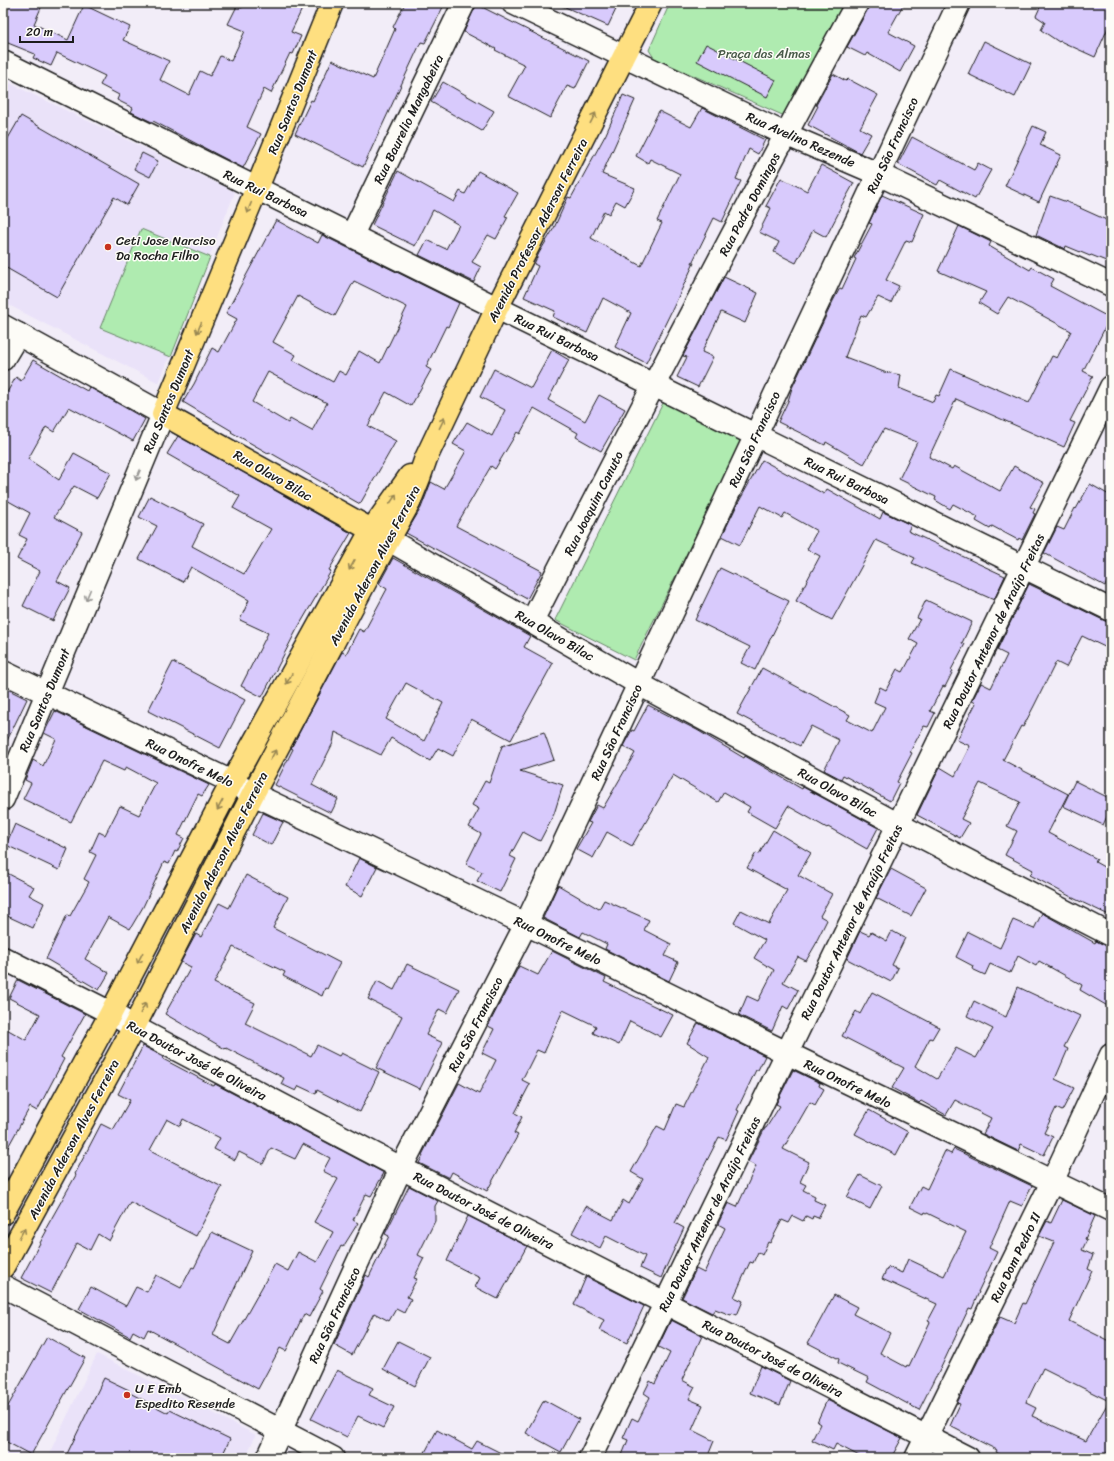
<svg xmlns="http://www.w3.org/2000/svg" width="1114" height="1461" viewBox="0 0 1114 1461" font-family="Sriracha,sans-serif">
  <rect width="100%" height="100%" fill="#f2edf8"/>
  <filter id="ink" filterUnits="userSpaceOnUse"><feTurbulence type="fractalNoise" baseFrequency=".025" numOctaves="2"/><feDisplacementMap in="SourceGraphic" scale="8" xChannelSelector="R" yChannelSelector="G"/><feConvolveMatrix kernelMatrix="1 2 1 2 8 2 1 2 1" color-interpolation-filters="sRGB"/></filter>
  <g filter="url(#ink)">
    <g fill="#eae2f9">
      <polygon points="3,80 235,192 159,383 3,302"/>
      <polygon points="97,1354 256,1435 245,1458 47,1458"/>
      <polygon points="3,1441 36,1458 3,1458"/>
    </g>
    <g fill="#afebb0" stroke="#668466">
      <polygon points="670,3 846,3 789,118 654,58 649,50"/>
      <polygon points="141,229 210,257 171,357 100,328"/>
      <polygon points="664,401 743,440 634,660 555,620"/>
    </g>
    <g fill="#d8cafc" stroke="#1c1c1c" fill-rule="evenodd">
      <polygon points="3,3 43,3 34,24 68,40 84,5 130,27 123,40 169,61 160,80 189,95 200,71 210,76 220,56 231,61 245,31 228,24 237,6 242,8 244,3 300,3 298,8 302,9 291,32 301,36 293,54 290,53 271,93 264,89 247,127 261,134 243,168 153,121 152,122 131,112 133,108 117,100 119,95 100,85 105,76 57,53 51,66 33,58 35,54 3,41"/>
      <polygon points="405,3 445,3 425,43 421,42 363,167 295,134 311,100 313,101 332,60 373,79 395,29 393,27"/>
      <polygon points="556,3 619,3 608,26"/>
      <polygon points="869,3 904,3 888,32 914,46 900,72 867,53 865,56 847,47 868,9"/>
      <polygon points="1042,3 1111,3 1111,21 1095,57 1060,41 1059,42 1041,30 1045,22 1036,16"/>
      <polygon points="476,4 589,61 575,89 567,86 550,118 508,96 525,65 495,50 496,49 464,32"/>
      <polygon points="984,41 1031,64 1015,97 968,74"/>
      <polygon points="706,44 776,80 767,97 697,61"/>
      <polygon points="833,74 846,81 848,79 878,95 860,128 871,134 860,153 808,125 818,106 816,105"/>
      <polygon points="443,82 494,111 482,131 431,102"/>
      <polygon points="623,95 635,100 602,174 635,188 625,206 616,201 609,214 604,211 591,238 641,266 662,223 657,221 680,174 650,159 648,163 636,156 659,111 691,127 702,108 765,140 758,154 749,149 736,179 741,181 730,203 731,203 722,222 714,218 692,263 694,263 674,306 646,363 615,347 631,313 603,298 587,333 553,317 555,311 524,297 538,266 534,264 539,253 554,228 568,197 571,198 606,134"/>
      <polygon points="21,116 139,184 127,205 114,197 57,297 3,266 3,147"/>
      <polygon points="1033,126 1046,132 1040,145 1061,155 1039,202 1005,186"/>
      <polygon points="912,137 974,170 978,163 991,170 975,199 940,180 937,185 898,164"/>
      <polygon points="142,153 158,161 150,177 134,169"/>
      <polygon points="821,165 854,183 838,212 839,212 826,237 813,230 796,263 774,252 779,242 759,232 771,208 766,206 781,178 807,191"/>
      <polygon points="398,171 454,202 460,191 465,194 478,171 518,193 505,216 508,217 496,239 488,235 472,262 481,267 474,282 419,255 427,240 446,249 459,225 433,210 415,246 372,225"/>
      <polygon points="882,195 924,214 912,242 906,240 886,280 899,286 891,303 878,297 866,317 861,315 845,357 884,372 901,375 899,388 933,402 936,395 939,396 951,369 1029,403 1052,356 1057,358 1071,331 1008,297 997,314 979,303 986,292 938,271 959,226 991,242 989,246 1030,270 1032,267 1054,279 1050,286 1110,318 1083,371 1093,376 1070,421 1075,423 1064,447 956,399 929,457 952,469 954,466 1000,491 1014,466 1044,483 1030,507 1035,509 1033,513 1035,514 1022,540 1019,538 1018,540 992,526 990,529 976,521 978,517 953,504 950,509 935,500 936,497 899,479 917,442 884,429 864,464 826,442 825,445 778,422 788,401 792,388 833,301 840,288 842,289 856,259 854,258 872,224 869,223"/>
      <polygon points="1050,196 1081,207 1080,208 1111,222 1111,263 1091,255 1090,256 1066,246 1065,249 1036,235"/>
      <path d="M276 220 318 243 322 235 459 303 448 327 446 326 426 367 431 370 411 406 386 392 368 426 396 441 360 504 269 452 268 453 231 432 232 431 183 402 194 384 212 348 219 352 237 319 226 313ZM354 281 407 307 380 363 359 351 346 375 339 371 333 382 293 360 296 355 273 342 298 296 335 316ZM268 372 327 403 312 431 290 419 288 423 252 402Z"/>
      <polygon points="724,277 758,293 745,323 721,312 702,352 713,357 698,387 677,377 687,357 683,356"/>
      <polygon points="552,350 569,360 548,400 585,421 599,395 625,409 601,451 576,437 578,433 534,408 520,434 517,432 495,469 491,466 456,526 542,571 527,599 406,533 421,508 431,482 444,489 466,451 453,444 467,422 492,436 505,410 480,397 494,369 531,388"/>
      <polygon points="33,360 87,391 89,387 145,419 133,441 69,407 54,432 46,427 28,459 59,480 74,453 111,473 97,498 74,486 54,517 82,532 57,581 70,588 53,621 23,606 40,571 17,559 27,539 19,535 30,513 3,498 3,399 16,377 21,381"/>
      <polygon points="178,436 351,533 329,570 331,571 296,631 262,697 241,686 268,633 240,620 249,600 191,567 183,582 139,559 157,526 139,517 150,496 203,524 192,546 244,574 271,529 233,508 240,496 167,454"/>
      <polygon points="762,460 824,494 827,489 880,519 883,512 911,525 908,531 1005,576 994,600 912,563 915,558 876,540 832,620 796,601 820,556 807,549 817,531 785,513 782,518 760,506 740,545 722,536 737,505"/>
      <polygon points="1090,484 1111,496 1111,575 1105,586 1044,553 1057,527 1064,530 1075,508 1076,509"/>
      <path d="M393 558 530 636 524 647 553 663 511 740 471 719 453 756 438 748 430 761 391 738 381 755 335 732 333 743 312 785 338 799 331 813 275 785 293 749 291 748 342 652 346 654 359 629 364 632 387 589 379 584ZM406 683 443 703 424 741 386 719Z"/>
      <polygon points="720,568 789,601 755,670 741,663 750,647 695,620"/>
      <polygon points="1029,584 1105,621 1111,622 1111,650 1082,636 1066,667 1056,662 1034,706 1023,727 1021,726 1003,760 1068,794 1048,833 1097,859 1095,862 1111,871 1111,916 1075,899 1030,875 1033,870 1005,855 1017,831 1007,826 1020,802 980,783 961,819 969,823 960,838 917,815 940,767 955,776 970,746 957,740 976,703 972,701 981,683 991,688 1007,655 997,650"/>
      <polygon points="926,600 972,622 962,643 965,644 951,670 953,671 945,687 943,686 930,711 935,713 928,727 924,726 910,752 912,753 897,782 899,783 890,801 843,775 841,779 824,770 839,740 811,726 800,746 783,737 783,738 737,714 762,668 850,715 847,720 872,733 885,707 874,702 880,687 886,690 897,669 903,672 918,644 909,639 920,619 917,618"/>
      <polygon points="173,662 245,700 220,748 148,711"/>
      <polygon points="3,687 27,699 3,749"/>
      <polygon points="648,705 697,730 744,758 745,756 802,789 803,787 878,828 867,849 828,827 827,828 788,806 775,828 747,812 750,807 724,792 718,802 673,775 632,846 607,832 593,858 576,849 591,823 588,822 597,805 603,808 635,753 623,746 632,730 634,731"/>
      <polygon points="55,711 209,785 202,796 198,794 178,835 184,838 177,852 175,851 169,864 164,862 143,907 130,929 108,917 85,959 109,973 99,990 46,959 67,915 70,916 89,882 84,879 96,855 90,852 99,832 105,835 120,806 139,815 156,783 126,767 124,771 102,761 71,822 23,799 31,783 25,780 33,760 43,766 56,739 44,733"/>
      <polygon points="544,732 554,760 520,771 563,785 554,814 540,841 523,832 510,856 516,859 500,892 477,881 482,872 466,864 481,834 469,827 479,809 472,805 485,781 489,783 502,746"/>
      <polygon points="1075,781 1111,799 1111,808 1103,825 1063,806"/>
      <polygon points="263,813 283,822 271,845 252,835"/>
      <polygon points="15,824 68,849 59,870 6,845"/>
      <polygon points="773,830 811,853 798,875 832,894 820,916 827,920 816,942 817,942 806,961 798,957 783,982 798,990 788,1009 783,1006 772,1031 739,1015 747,996 758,1001 774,970 754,958 765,940 734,923 741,910 769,924 787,890 747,868 756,853 759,854"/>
      <polygon points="359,858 377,867 362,896 345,887"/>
      <polygon points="891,869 926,888 911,916 876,898"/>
      <polygon points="3,871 34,887 29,895 44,903 33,928 3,914"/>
      <polygon points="246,875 288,897 273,928 340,963 327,989 325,988 322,996 283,976 285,972 233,947 214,983 255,1003 245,1023 311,1056 317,1045 339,1056 341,1053 379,1072 360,1112 317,1090 316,1094 299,1086 296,1091 281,1084 284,1078 226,1048 225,1049 165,1014 191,967 181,962 196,934 201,937 219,903 229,908"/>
      <polygon points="558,885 599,909 604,900 649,920 644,930 671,944 665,956 678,962 669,981 605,949 607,944 583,932 580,937 543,918"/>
      <polygon points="1042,913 1095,943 1096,941 1111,947 1111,1008 1080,990 1082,985 1039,961 1036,966 1018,956 1010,973 990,964 985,975 972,969 973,966 956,957 968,932 1000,948 1013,920 1034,929"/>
      <polygon points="860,931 869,935 871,932 887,941 892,931 905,938 892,965 898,968 891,982 847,959"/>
      <polygon points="552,951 606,978 604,982 673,1015 661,1037 630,1021 619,1045 593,1033 596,1026 563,1010 544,1053 537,1050 522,1080 530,1084 515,1113 522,1117 514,1133 518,1135 487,1191 452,1172 449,1178 419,1163 423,1156 422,1155 459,1083 479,1094 496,1060 482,1053 494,1029 488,1026 519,966 538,975"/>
      <polygon points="407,964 459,989 447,1013 439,1009 426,1035 443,1043 420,1089 376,1068 402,1016 368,999 377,981 394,990"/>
      <polygon points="18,980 85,1014 61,1057 64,1059 37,1111 30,1107 3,1156 3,1027 26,1040 40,1014 9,998"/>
      <polygon points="1018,987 1080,1016 1064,1047 1068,1049 1055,1079 1074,1088 1062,1111 1056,1108 1044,1133 1053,1137 1044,1155 1021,1144 1018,1151 983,1134 991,1118 955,1100 946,1115 921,1101 919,1103 916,1101 892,1088 904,1068 842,1036 856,1011 860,1014 872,992 939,1027 932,1039 930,1038 915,1066 937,1079 956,1048 976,1058 993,1029 967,1016 974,1001 1006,1017"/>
      <polygon points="698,1023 765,1056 758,1070 756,1070 737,1110 739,1111 726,1140 719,1137 675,1223 684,1228 661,1278 640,1268 645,1256 606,1236 600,1248 572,1233 586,1206 613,1220 623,1200 629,1204 643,1179 631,1172 657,1126 665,1130 676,1104 684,1107 709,1057 687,1043"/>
      <polygon points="143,1046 164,1057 163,1059 214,1086 215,1084 384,1173 371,1196 366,1194 353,1220 358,1223 343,1247 341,1246 320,1289 323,1291 309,1317 304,1314 286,1351 280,1348 258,1389 148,1329 144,1337 133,1331 130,1337 79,1309 91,1287 126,1306 136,1287 147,1292 156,1275 181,1288 192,1267 194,1268 212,1232 252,1251 213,1335 230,1344 275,1264 288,1271 298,1252 317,1262 333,1232 314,1222 338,1179 323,1171 330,1158 303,1144 295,1159 271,1148 263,1164 239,1152 235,1160 214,1149 220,1138 183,1119 180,1126 167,1119 150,1150 222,1187 196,1236 130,1202 109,1241 98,1234 90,1250 77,1243 51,1293 21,1278 47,1230 45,1230 76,1175 75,1174 101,1124 113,1130 130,1100 118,1094"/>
      <polygon points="793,1070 820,1083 819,1086 824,1089 815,1105 810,1102 783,1149 809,1162 800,1182 806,1185 803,1190 815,1196 814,1200 825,1205 818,1218 813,1216 812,1219 806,1216 803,1221 793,1216 789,1223 782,1220 770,1243 768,1242 762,1255 758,1252 753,1263 750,1262 734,1297 743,1301 737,1315 732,1313 731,1315 715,1309 712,1313 682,1298 696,1269 704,1273 725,1228 718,1224 728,1203 737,1207 756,1166 748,1162 765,1128 766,1128 780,1106 776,1104"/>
      <polygon points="869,1110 908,1132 896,1155 855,1134"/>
      <polygon points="954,1149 1032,1186 1022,1206 1010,1201 989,1248 997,1252 978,1292 979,1292 972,1309 969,1308 937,1376 936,1376 919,1410 867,1382 869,1378 838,1363 839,1359 808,1343 834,1295 857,1307 853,1314 890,1333 880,1353 906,1367 907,1365 909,1366 930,1322 928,1321 937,1304 882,1279 888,1267 902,1273 908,1259 944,1276 966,1232 925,1212 924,1214 910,1207 921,1186 927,1189 945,1151 951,1154"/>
      <polygon points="860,1175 882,1186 870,1209 847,1197"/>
      <polygon points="409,1186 438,1201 435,1206 435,1221 418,1255 424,1258 414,1278 417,1279 407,1297 411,1299 404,1313 396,1309 389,1321 374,1313 352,1355 334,1345 366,1275 369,1277 389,1236 385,1234"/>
      <path d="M1062 1200 1095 1216 1085 1239 1087 1240 1082 1250 1093 1255 1088 1269 1092 1271 1069 1321 1111 1342V1446L1104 1458H1006L996 1452 997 1450 950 1426 960 1404 957 1403 1000 1317 1014 1323 1023 1303 1025 1304 1054 1242 1039 1236 1047 1221 1051 1223ZM1043 1368 1109 1401 1086 1441 1032 1416 1036 1408 1026 1403Z"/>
      <polygon points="468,1216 527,1246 498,1299 475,1287 480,1278 447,1261"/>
      <polygon points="586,1277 644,1306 627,1343 599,1330 604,1320 574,1305"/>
      <polygon points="671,1320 702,1336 682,1380 695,1387 689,1399 703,1405 692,1430 714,1441 707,1458 621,1458 628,1440 623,1438 632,1418 638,1421 650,1397 644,1393 650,1381 655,1384 670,1353 658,1347"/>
      <polygon points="47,1337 85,1358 31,1455 3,1440 3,1415"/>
      <polygon points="398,1341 430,1357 415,1386 383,1369"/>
      <polygon points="761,1366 790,1381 780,1405 750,1393"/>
      <polygon points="337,1370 373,1388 369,1395 394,1407 383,1428 358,1416 347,1437 311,1419"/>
      <polygon points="104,1378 129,1390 128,1392 168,1413 170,1410 230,1439 221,1458 65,1458"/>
      <polygon points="544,1400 579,1419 561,1452 526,1433"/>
      <polygon points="827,1400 902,1438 891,1458 863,1458 836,1444 833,1450 812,1440 820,1424 817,1422"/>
      <polygon points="437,1430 472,1449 477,1441 511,1458 422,1458"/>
    </g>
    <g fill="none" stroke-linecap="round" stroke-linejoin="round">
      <g stroke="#1c1c1c" stroke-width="25">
        <g id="minor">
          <polyline points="513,3 785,134 878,174 1111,285"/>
          <polyline points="3,62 497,308 1111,610"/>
          <polyline points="352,235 464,3"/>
          <polyline points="3,326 163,414 3,799"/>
          <polyline points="3,359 18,334"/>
          <polyline points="389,540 639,684 899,825 1111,935"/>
          <path d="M532 621C638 414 745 207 857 3"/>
          <polyline points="3,672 232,782 253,794 526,924 787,1053 1111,1210"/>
          <polyline points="3,958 111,1013 134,1027 401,1168 968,1458"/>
          <polyline points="3,1286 333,1458"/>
          <polyline points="268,1458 401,1168 526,924 959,3"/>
          <polyline points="590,1458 1111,387"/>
          <polyline points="916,1458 1052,1182 1111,1055"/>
        </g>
      </g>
      <g stroke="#1c1c1c" stroke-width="25">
        <g id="major">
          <polyline points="332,3 257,188 163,414 384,537"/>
          <polyline points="3,1213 111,1013 232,782 371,531 410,476"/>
          <polyline points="3,1267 134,1027 253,794 369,575 409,503 419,478 426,458 497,308 651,3"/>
        </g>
      </g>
      <use href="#minor" stroke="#fdfcf7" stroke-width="22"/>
      <use href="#major" stroke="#fedf80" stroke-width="22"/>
    </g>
    <defs><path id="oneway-shaft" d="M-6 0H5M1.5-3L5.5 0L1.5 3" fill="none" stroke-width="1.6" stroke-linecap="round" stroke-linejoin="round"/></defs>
    <g stroke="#988753">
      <use href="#oneway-shaft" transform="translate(593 118) rotate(-63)"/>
      <use href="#oneway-shaft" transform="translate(249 208) rotate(113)"/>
      <use href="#oneway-shaft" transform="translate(199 328) rotate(113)"/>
      <use href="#oneway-shaft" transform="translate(442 423) rotate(-64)"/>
      <use href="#oneway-shaft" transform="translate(393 499) rotate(-56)"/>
      <use href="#oneway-shaft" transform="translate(352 565) rotate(119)"/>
      <use href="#oneway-shaft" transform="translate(289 679) rotate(119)"/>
      <use href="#oneway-shaft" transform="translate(273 755) rotate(-62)"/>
      <use href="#oneway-shaft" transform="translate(220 805) rotate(118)"/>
      <use href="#oneway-shaft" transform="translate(140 958) rotate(117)"/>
      <use href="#oneway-shaft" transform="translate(143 1008) rotate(-63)"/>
      <use href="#oneway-shaft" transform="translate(22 1233) rotate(-62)"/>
    </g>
    <g stroke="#989794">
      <use href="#oneway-shaft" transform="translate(138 475) rotate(113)"/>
      <use href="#oneway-shaft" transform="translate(88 595) rotate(113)"/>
    </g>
  </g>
  <g fill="#c8321e" stroke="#fdfcf7" stroke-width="1.5">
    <circle cx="108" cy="247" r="4"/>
    <circle cx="127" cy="1395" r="4"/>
  </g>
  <g text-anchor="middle" stroke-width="3" stroke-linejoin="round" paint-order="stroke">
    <g font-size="13" fill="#485a48" stroke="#fdfcf7">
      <text x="764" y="58">Praça das Almas</text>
    </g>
    <g font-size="13" fill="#1c1c1c" stroke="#fdfcf7">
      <text transform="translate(292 102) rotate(-68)" y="5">Rua Santos Dumont</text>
      <text transform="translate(408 119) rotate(-64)" y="5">Rua Baurelio Mangabeira</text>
      <text transform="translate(801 139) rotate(24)" y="5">Rua Avelino Rezende</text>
      <text transform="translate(892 145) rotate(-65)" y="5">Rua São Francisco</text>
      <text transform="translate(266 193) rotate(26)" y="5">Rua Rui Barbosa</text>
      <text transform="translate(749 204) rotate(-62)" y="5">Rua Padre Domingos</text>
      <text transform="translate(537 230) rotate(-63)" y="5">Avenida Professor Aderson Ferreira</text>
      <text transform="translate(557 337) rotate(26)" y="5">Rua Rui Barbosa</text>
      <text transform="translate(168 401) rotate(-67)" y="5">Rua Santos Dumont</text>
      <text transform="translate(754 439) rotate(-65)" y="5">Rua São Francisco</text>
      <text transform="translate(273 475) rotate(30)" y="5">Rua Olavo Bilac</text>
      <text transform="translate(847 480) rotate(26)" y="5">Rua Rui Barbosa</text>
      <text transform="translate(593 503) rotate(-63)" y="5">Rua Joaquim Canuto</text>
      <text transform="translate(374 565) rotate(-62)" y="5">Avenida Aderson Alves Ferreira</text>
      <text transform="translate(993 631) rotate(-64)" y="5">Rua Doutor Antenor de Araújo Freitas</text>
      <text transform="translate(555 635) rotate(30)" y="5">Rua Olavo Bilac</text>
      <text transform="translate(44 700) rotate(-67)" y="5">Rua Santos Dumont</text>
      <text transform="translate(616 732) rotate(-65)" y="5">Rua São Francisco</text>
      <text transform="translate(190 762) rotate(26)" y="5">Rua Onofre Melo</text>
      <text transform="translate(838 792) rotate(29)" y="5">Rua Olavo Bilac</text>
      <text transform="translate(223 852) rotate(-63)" y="5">Avenida Aderson Alves Ferreira</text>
      <text transform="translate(851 922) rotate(-64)" y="5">Rua Doutor Antenor de Araújo Freitas</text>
      <text transform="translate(558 940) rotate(26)" y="5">Rua Onofre Melo</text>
      <text transform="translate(475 1024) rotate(-63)" y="5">Rua São Francisco</text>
      <text transform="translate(197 1060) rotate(28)" y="5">Rua Doutor José de Oliveira</text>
      <text transform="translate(848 1083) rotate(26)" y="5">Rua Onofre Melo</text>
      <text transform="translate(73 1139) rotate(-62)" y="5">Avenida Aderson Alves Ferreira</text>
      <text transform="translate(484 1210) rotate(27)" y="5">Rua Doutor José de Oliveira</text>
      <text transform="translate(709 1214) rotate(-64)" y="5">Rua Doutor Antenor de Araújo Freitas</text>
      <text transform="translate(1015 1257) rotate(-64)" y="5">Rua Dom Pedro II</text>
      <text transform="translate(334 1315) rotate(-65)" y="5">Rua São Francisco</text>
      <text transform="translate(773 1358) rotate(27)" y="5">Rua Doutor José de Oliveira</text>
    </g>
    <g font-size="13" fill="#1c1c1c" stroke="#fdfcf7" text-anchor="start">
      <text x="116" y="245">Ceti Jose Narciso<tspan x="116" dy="15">Da Rocha Filho</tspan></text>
      <text x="135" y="1393">U E Emb<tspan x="135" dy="15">Espedito Resende</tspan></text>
    </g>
  </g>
  <rect width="1114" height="1461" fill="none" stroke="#fdfcf7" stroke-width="16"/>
  <rect x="8" y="8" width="1098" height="1445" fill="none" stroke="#1c1c1c" stroke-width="1.5" filter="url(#ink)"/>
  <path d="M20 36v6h53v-6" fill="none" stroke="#1c1c1c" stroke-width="2"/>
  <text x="26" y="36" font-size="12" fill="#1c1c1c" stroke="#fdfcf7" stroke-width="3" paint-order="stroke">20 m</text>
</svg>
